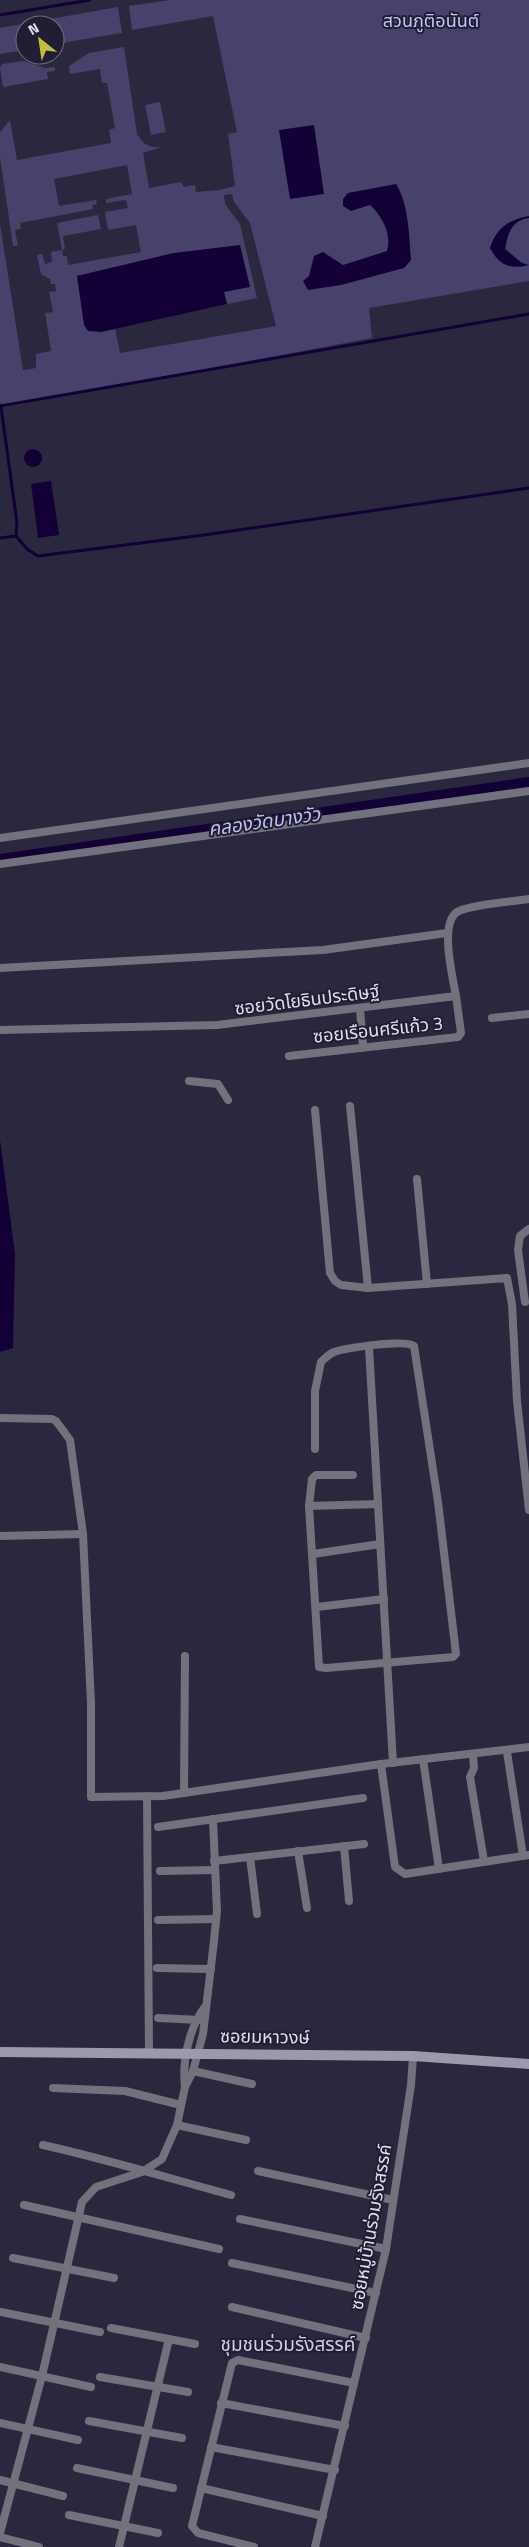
<svg xmlns="http://www.w3.org/2000/svg" width="529" height="2547" viewBox="0 0 529 2547" font-family="'Titillium Web','Noto Sans Thai',sans-serif">
  <rect width="100%" height="100%" fill="#2a283e"/>
  <g fill="#46426b" fill-rule="evenodd">
    <path d="M170 0H529V281L369 308 372 338 5 407 0 403V224L23 370 36 368V354L51 351 45 313 53 312 49 292 56 291 55 284H51L50 279 41 274 37 255 42 254 45 264 52 262 51 252 62 250 57 223 98 215 101 229 63 236 65 249 62 250 63 256H67L68 265 141 252 136 225 108 230 105 212 128 208 126 200 106 203V199L132 194 127 165 54 179 59 206 96 200 97 204 92 205 93 209 20 223 21 229 15 230 18 246H13L0 157V132L10 120 17 160 111 143 109 130 115 128 107 83H102L100 69 70 74 69 66 89 53 124 47 137 134C144 145 149 148 162 147L143 153 149 188 181 182 184 187 195 185 196 192 219 190 235 186 228 134 237 132 213 16 132 30 129 6ZM232 194 234 202 250 223 276 326 120 353 115 329 101 332 77 276 174 253 224 292 227 304 257 298 240 224 225 204 224 195Z"/>
    <polygon points="118,7 122,33 55,44 55,25 25,25 25,50 0,54 0,28"/>
    <polygon points="24,61 45,68 55,67 55,71 47,72 48,79 3,87 0,68 2,64"/>
    <polygon points="160,102 166,132 151,135 145,105"/>
  </g>
  <g fill="#120037">
    <polygon points="314,125 324,194 290,199 279,130"/>
    <path d="M396 184C409 205 409 235 411 260L404 268 341 285 308 290 303 281 309 276 314 256 323 252 343 265 387 251C392 234 382 216 370 205L351 211 343 206V199L348 193Z"/>
    <path d="M529 216V218C511 220 508 234 505 249L522 263 529 265C510 270 499 265 490 248 496 228 510 219 529 216Z"/>
    <polygon points="240,245 250,287 224,292 227,304 101,332 88,331 84,325 77,276 174,253"/>
    <circle cx="33" cy="458" r="9"/>
    <polygon points="51,481 59,535 38,538 31,484"/>
    <polygon points="0,1140 15,1254 13,1348 0,1352"/>
  </g>
  <g fill="none" stroke-linecap="round" stroke-linejoin="round">
    <g stroke="#120037" stroke-width="3">
      <polyline points="0,15 90,0"/>
      <polyline points="0,406 529,314"/>
      <polyline points="1,407 17,523 16,536"/>
      <polyline points="0,538 16,536 27,549 38,556 204,535 529,488"/>
    </g>
    <polyline stroke="#120037" stroke-width="10" points="0,859 529,782"/>
    <g stroke="#72727d" stroke-width="8">
      <polyline points="0,838 529,763"/>
      <polyline points="0,864 529,791"/>
      <polyline points="0,968 323,950 447,933"/>
      <polyline points="360,1009 363,1046"/>
      <polyline points="492,1018 529,1014"/>
      <path d="M0 1030 217 1025 456 996C453 978 438 920 459 911 475 904 511 902 529 899"/>
      <polyline points="289,1056 458,1037 461,1033 456,996"/>
      <polyline points="189,1081 218,1084 228,1100"/>
      <polyline points="350,1106 368,1288"/>
      <polyline points="315,1110 330,1273 335,1281 341,1285 368,1288 507,1278 512,1304 517,1401 529,1510"/>
      <polyline points="417,1179 427,1284"/>
      <polyline points="525,1302 518,1250 520,1236 529,1229"/>
      <polyline points="369,1347 378,1504"/>
      <polyline points="0,1418 52,1419 56,1421 70,1440 83,1534 91,1703 91,1797 163,1796 381,1764 529,1747"/>
      <path d="M315 1449V1391L321 1362C325 1358 329 1354 334 1352 346 1348 404 1339 414 1346L438 1502 456 1654 453 1657 326 1668 319 1667 309 1506 312 1479 316 1475H353"/>
      <polyline points="309,1506 378,1504 393,1763"/>
      <polyline points="0,1536 83,1534"/>
      <polyline points="313,1554 380,1544"/>
      <polyline points="317,1607 384,1599"/>
      <polyline points="507,1752 523,1856"/>
      <polyline points="473,1755 474,1768 470,1777 484,1861"/>
      <polyline points="423,1759 439,1869"/>
      <polyline points="381,1764 395,1867 405,1874 529,1855"/>
      <polyline points="184,1793 185,1656"/>
      <polyline points="147,1796 149,2052"/>
      <polyline points="158,1827 363,1798"/>
      <polyline points="344,1846 349,1901"/>
      <polyline points="298,1851 307,1908"/>
      <polyline points="250,1857 257,1914"/>
      <polyline points="214,1861 364,1844"/>
      <polyline points="160,1871 215,1870"/>
      <polyline points="158,1920 216,1919"/>
      <polyline points="157,1968 211,1969"/>
      <polyline points="158,2018 201,2020"/>
      <polyline points="193,2071 252,2084"/>
      <path d="M185 2087C182 2061 189 2029 204 2008"/>
      <polyline points="53,2088 125,2091 181,2105"/>
      <polyline points="177,2125 246,2140"/>
      <path d="M43 2145C106 2159 168 2178 231 2195"/>
      <polyline points="258,2171 393,2200"/>
      <polyline points="24,2205 219,2249"/>
      <polyline points="240,2219 386,2249"/>
      <polyline points="13,2258 114,2278"/>
      <polyline points="232,2263 376,2293"/>
      <polyline points="232,2307 366,2338"/>
      <polyline points="1,2312 100,2332"/>
      <polyline points="111,2328 195,2344"/>
      <polyline points="0,2367 91,2387"/>
      <polyline points="100,2377 188,2392"/>
      <polyline points="221,2403 345,2426"/>
      <polyline points="89,2421 182,2438"/>
      <polyline points="0,2423 78,2440"/>
      <polyline points="211,2447 335,2470"/>
      <polyline points="77,2468 173,2488"/>
      <polyline points="0,2480 63,2496"/>
      <polyline points="201,2488 323,2516"/>
      <polyline points="69,2515 158,2533"/>
      <polyline points="0,2533 42,2376 82,2202 96,2187 142,2172 162,2159 177,2125 185,2087 193,2071 203,2034 214,1941 217,1911 213,1819"/>
      <polyline points="0,2537 39,2547"/>
      <polyline points="119,2547 169,2339"/>
      <polyline points="254,2547 198,2533 192,2526 232,2363 238,2360 354,2383"/>
      <polyline points="315,2547 386,2249 411,2085 413,2056"/>
    </g>
    <polyline stroke="#9b9aac" stroke-width="10" points="0,2052 413,2056 529,2064"/>
  </g>
  <g text-anchor="middle" stroke-width="4" stroke-linejoin="round" paint-order="stroke">
    <g font-size="18" fill="#c7c3fa" stroke="#201e33">
      <text x="431" y="27">สวนภูติอนันต์</text>
    </g>
    <g font-size="18" fill="#e0dfee" stroke="#201e33">
      <text transform="translate(307 1000) rotate(-7)" y="6">ซอยวัดโยธินประดิษฐ์</text>
      <text transform="translate(378 1030) rotate(-6)" y="6">ซอยเรือนศรีแก้ว 3</text>
      <text transform="translate(265 2037) rotate(1)" y="6">ซอยมหาวงษ์</text>
      <text transform="translate(371 2227) rotate(-80)" y="6">ซอยหมู่บ้านร่วมรังสรรค์</text>
    </g>
    <g font-size="19" font-style="italic" fill="#c2bef5" stroke="#201e33">
      <text transform="translate(264 821) rotate(-8)" y="7">คลองวัดบางวัว</text>
    </g>
    <g font-size="19" fill="#d0ceeb" stroke="#201e33">
      <text x="288" y="2351">ชุมชนร่วมรังสรรค์</text>
    </g>
  </g>
  <g transform="translate(40 40) rotate(330)"><circle r="24" fill="#201e33" stroke="#6d6b7e"/>
  <path d="M0-4L9 19L0 12L-9 19Z" fill="#c0be40"/>
  <text y="-8" font-size="14" font-weight="bold" text-anchor="middle" fill="#e0dfee">N</text>
  </g>
</svg>
